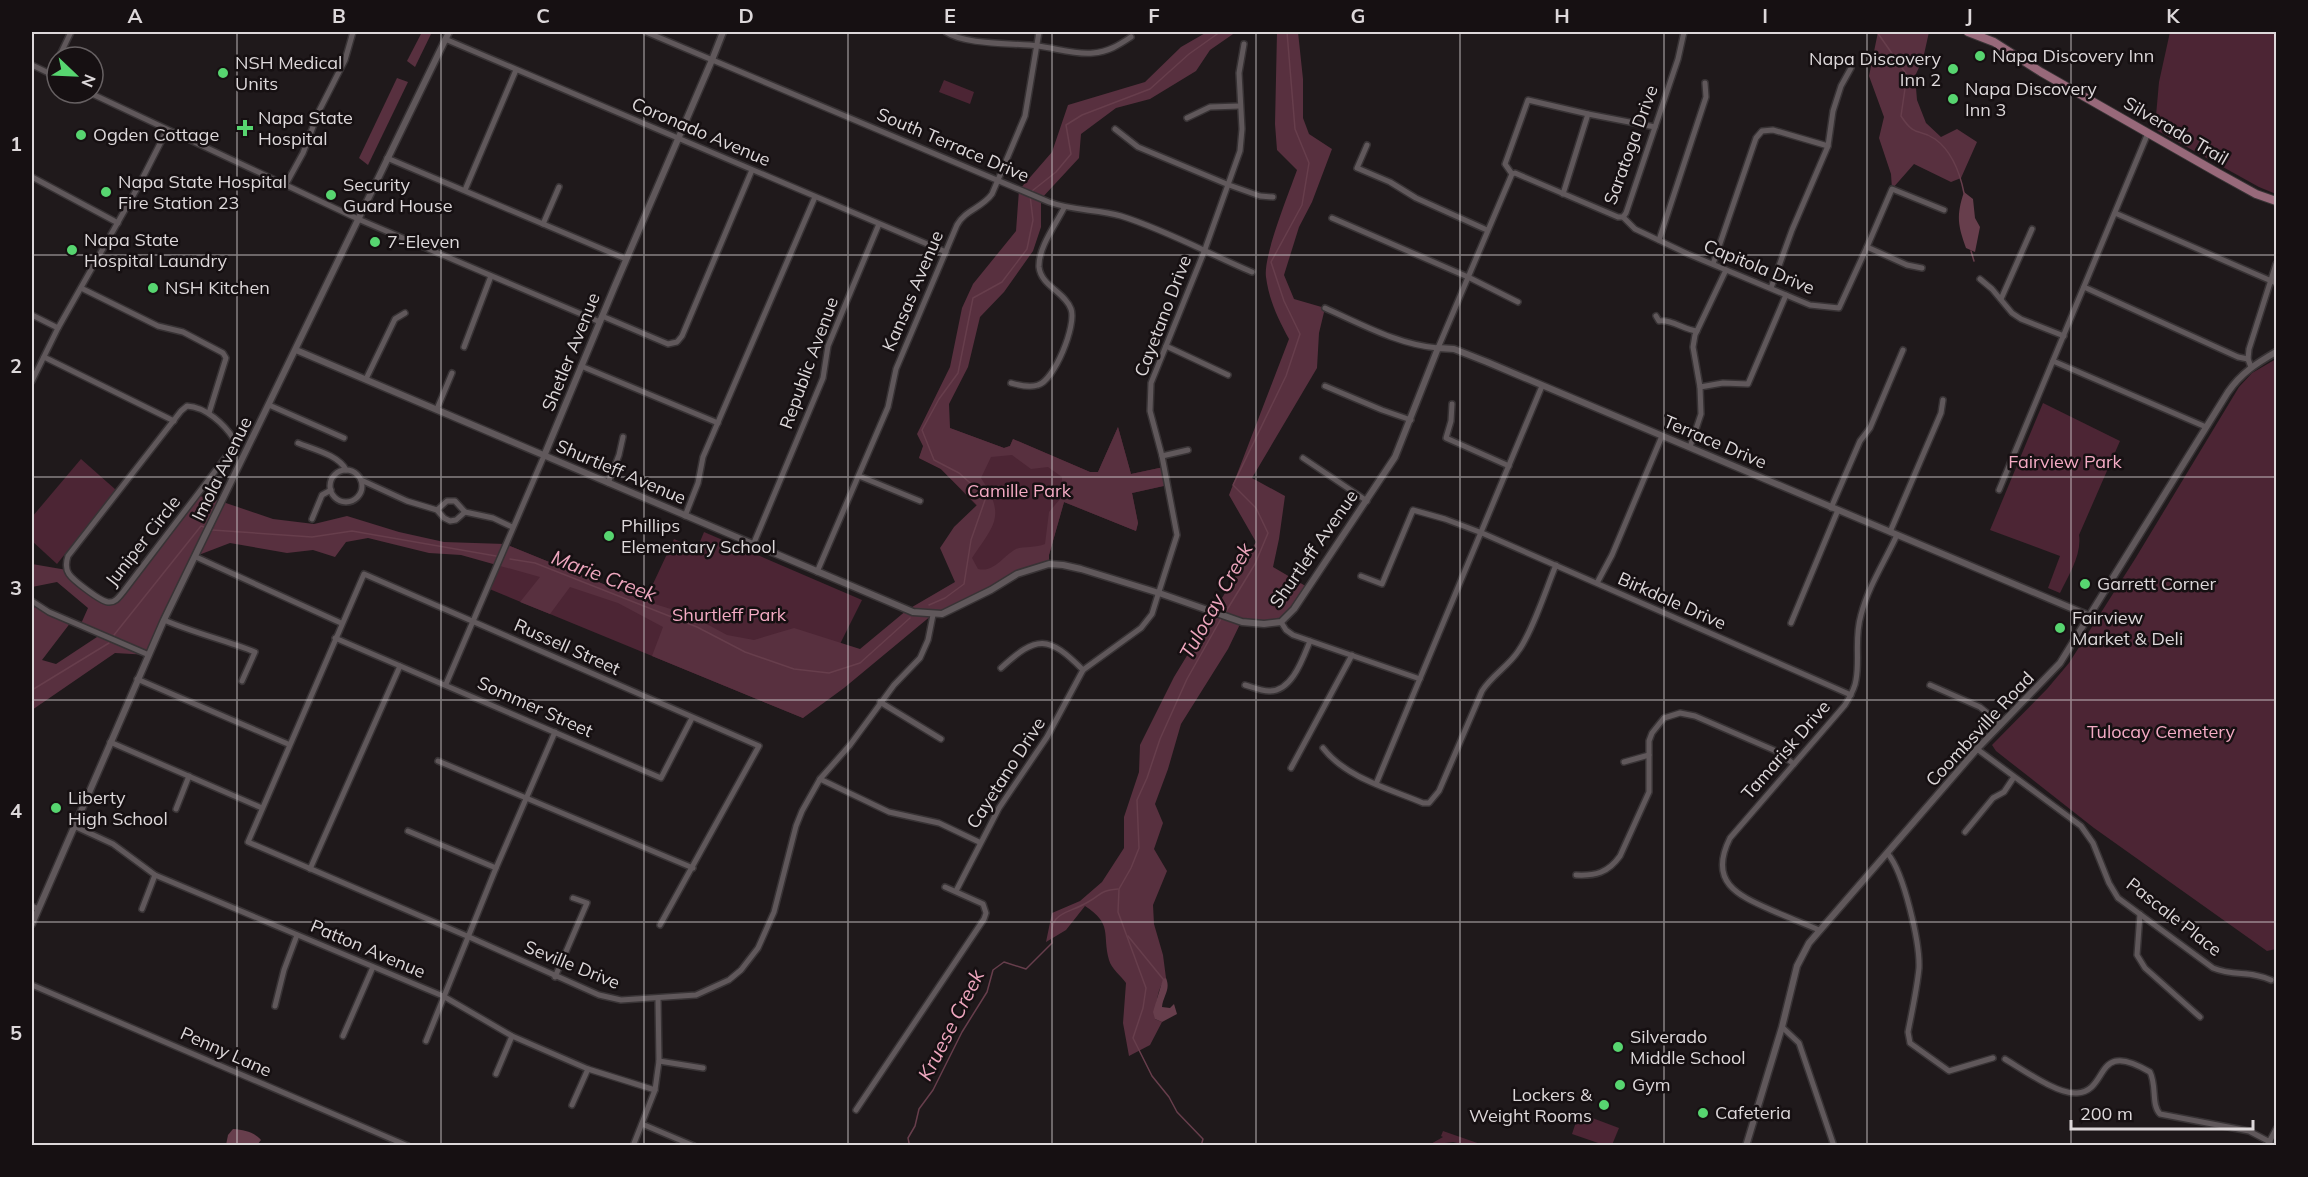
<svg xmlns="http://www.w3.org/2000/svg" width="2308" height="1177" viewBox="0 0 2308 1177" font-family="Mulish,sans-serif">
  <rect width="100%" height="100%" fill="#1f191b"/>
  <g fill="#4c2534">
    <polygon points="2170,32 2276,32 2276,194 2259,187 2158,131 2155,127 2159,82"/>
    <polygon points="944,80 974,92 970,104 939,92"/>
    <polygon points="2276,359 2276,949 2267,951 2094,828 1996,751 1992,745 2047,689 2069,663 2135,559 2239,387 2252,373"/>
    <path d="M2043 403 2120 441 2079 535C2082 555 2068 576 2060 593L2048 588 2060 556 1990 530Z"/>
    <polygon points="933,422 1004,448 1010,446 1013,439 1090,472 1098,472 1118,427 1131,474 1164,467 1168,485 1132,493 1138,523 1136,531 1064,502 1049,555 1049,564 1034,567 991,590 966,563 977,506 941,469 919,458"/>
    <polygon points="81,459 116,490 57,564 32,541 32,517"/>
    <polygon points="704,532 862,600 803,718 487,588 505,544 645,601 674,539 697,549"/>
    <polygon points="1579,1113 1619,1128 1612,1145 1604,1145 1572,1134"/>
    <polygon points="1443,1131 1483,1145 1466,1145 1453,1142 1429,1145 1443,1137 1441,1136"/>
  </g>
  <g fill="#58303f" fill-rule="evenodd">
    <polygon points="422,32 432,32 415,67 407,61"/>
    <path d="M1207 32H1236L1210 50 1196 71 1150 99 1116 108 1081 134 1079 158 1041 199V227L1033 251 1004 292 980 317 968 367 949 404 950 428 1004 448 1010 446 1013 439 1090 472H1098L1118 427 1131 474 1164 467 1168 485 1132 493 1138 523 1136 531 1064 502 1049 555V564L1034 567 991 590 932 615 844 688 803 718 652 656 663 627 618 603 570 587 550 614 520 602 540 577 461 555 429 553 368 538 346 542 335 557 313 550 287 553 230 543 196 556 149 655 115 653 32 710V612L36 604 71 622 42 660 56 664 100 635 80 626 88 608 57 582 32 587V564L67 570 69 575 108 602 116 600 196 495 223 502 273 519 314 524 347 516 399 532 444 542 505 544 645 601 690 615 727 635 754 640 794 628 860 649 907 610 955 582 940 548 954 527 977 505 941 469 919 458 923 446 917 434 950 367 962 308 973 284 1016 231 1019 190 1052 152 1068 105 1145 82 1181 47ZM1012 455 1031 469 1048 467 1062 477 1061 498 1049 512 1045 544C1036 548 1024 546 1016 549 1003 556 994 573 978 569L972 558C995 524 1006 516 981 478L991 457Z"/>
    <path d="M1277 32H1298L1303 79V118L1309 134 1332 149 1312 202 1299 227 1284 275 1294 299 1325 308 1319 333 1317 368 1252 478 1285 496 1279 539 1273 567 1309 588 1281 622H1241L1228 649 1181 724 1168 769 1155 804 1163 823 1154 849 1167 871 1153 905 1154 924 1163 955 1166 978C1157 988 1156 1005 1155 1019L1162 1022 1150 1045 1129 1056 1123 1023 1126 983C1121 976 1111 968 1109 960 1102 934 1113 924 1085 906L1066 930 1046 942 1052 913 1080 901 1102 882 1124 848V817L1139 772 1140 745 1174 677 1256 542 1229 495 1289 339C1278 319 1269 300 1266 277 1263 256 1289 193 1297 170L1277 150 1275 124Z"/>
    <polygon points="1878,32 1929,32 1923,59 1915,76 1917,100 1926,123 1941,137 1957,129 1977,142 1961,178 1951,182 1914,164 1892,189 1891,174 1879,138 1884,117 1869,76"/>
    <polygon points="397,78 408,82 368,165 359,158"/>
  </g>
  <g fill="#673e4c">
    <path d="M1964 192 1973 199 1975 218 1980 227 1975 252 1966 248C1958 225 1956 216 1964 192Z"/>
    <path d="M1166 978C1171 990 1163 996 1162 1007L1170 1008 1174 1004 1177 1014 1162 1022 1155 1019 1153 1012 1163 979Z"/>
    <path d="M233 1129C245 1130 254 1132 261 1140L257 1145H226L228 1135Z"/>
  </g>
  <g fill="none" stroke-linecap="round" stroke-linejoin="round">
    <g stroke="#673e4c" stroke-width="1.5">
      <path d="M1877 32 1907 75 1901 116C1916 139 1918 127 1935 139 1953 152 1960 173 1964 193"/>
      <polyline points="1032,191 1056,172 1071,154 1066,125 1082,115 1150,89 1189,54 1220,32"/>
      <polyline points="1971,251 1974,261"/>
      <polyline points="212,530 312,537 352,531 496,556"/>
      <polyline points="510,559 535,563 697,627 745,652 794,669 829,673 860,663 910,618"/>
      <polyline points="929,605 945,598 964,584 971,540 986,497 959,473 934,460 922,430 939,399 958,373 973,298 1002,282 1027,249 1033,220 1030,195"/>
      <polyline points="1225,613 1255,564 1268,533 1256,508 1233,485 1286,376 1300,334 1284,301 1271,262 1302,205 1309,163 1295,129 1287,32"/>
      <polyline points="114,635 201,526 207,528"/>
      <polyline points="32,690 109,643"/>
      <polyline points="1128,936 1163,979"/>
      <path d="M907 1146 909 1143 908 1138 915 1126 919 1109 933 1090 962 1032 987 992 993 970 1004 962 1026 969 1052 943C1048 910 1067 915 1088 902 1103 894 1098 891 1118 889"/>
      <polyline points="1201,1146 1203,1139 1177,1112 1169,1097 1152,1076 1133,1038 1143,1008 1146,988 1118,912 1119,889 1131,868 1139,848 1137,800 1147,778 1160,739 1187,679 1222,617"/>
    </g>
    <g stroke="#383335" stroke-width="8">
      <g id="minor">
        <path d="M646 32 1049 202C1073 211 1097 209 1121 216 1166 230 1209 254 1252 272"/>
        <path d="M946 32C964 45 1015 43 1038 46 1055 48 1076 55 1093 53 1108 52 1119 45 1131 37"/>
        <polyline points="445,39 946,252"/>
        <polyline points="59,57 71,32"/>
        <polyline points="32,65 57,77"/>
        <polyline points="50,74 57,61"/>
        <polyline points="90,93 358,219 600,322"/>
        <polyline points="1187,118 1210,107 1240,106"/>
        <polyline points="1115,129 1138,147 1229,185 1260,196 1273,197"/>
        <polyline points="1367,145 1357,168 1390,182 1416,198 1487,230"/>
        <polyline points="387,158 626,259"/>
        <polyline points="1512,174 1505,164 1528,100 1588,114 1655,127"/>
        <polyline points="32,177 118,223"/>
        <polyline points="286,184 303,153 319,111 345,60 353,32"/>
        <polyline points="465,190 516,70"/>
        <polyline points="1563,194 1588,114"/>
        <polyline points="2115,213 2276,283"/>
        <polyline points="1623,217 1635,229 1688,254 1810,305 1839,308 1867,247 1907,265 1922,268"/>
        <polyline points="1332,218 1468,277 1518,302"/>
        <polyline points="543,224 559,187"/>
        <polyline points="1659,240 1706,97 1705,83"/>
        <polyline points="1867,247 1892,189 1944,210"/>
        <polyline points="1713,264 1756,138 1762,131 1773,130 1828,146"/>
        <polyline points="1980,279 1992,289 2012,313 2021,319 2064,336"/>
        <polyline points="2084,287 2238,357 2248,359"/>
        <polyline points="81,288 158,326 183,332 223,353 226,358 209,413"/>
        <polyline points="1771,288 1792,230 1828,146 1833,111 1841,86 1851,68"/>
        <polyline points="2001,299 2032,229"/>
        <path d="M1325 308C1361 324 1399 345 1438 348L1512 174 1515 173 1618 217H1623L1626 213 1678 59 1684 32"/>
        <polyline points="32,315 58,328"/>
        <polyline points="602,316 668,344 677,342 682,336 752,170"/>
        <path d="M1656 316 1659 321C1672 319 1684 330 1697 331"/>
        <polyline points="1166,346 1228,375"/>
        <polyline points="464,347 491,276"/>
        <polyline points="44,357 174,421"/>
        <polyline points="2053,361 2206,427"/>
        <polyline points="581,366 718,423"/>
        <polyline points="2251,367 2248,359 2249,349 2276,264"/>
        <polyline points="366,379 395,319 405,313"/>
        <polyline points="32,381 58,328 139,185 167,130"/>
        <path d="M1011 383C1018 385 1030 388 1038 385 1054 381 1077 325 1071 309 1065 292 1041 286 1039 267 1038 248 1056 224 1064 208"/>
        <polyline points="1325,386 1382,410 1411,420"/>
        <polyline points="1700,387 1723,383 1748,384 1786,295"/>
        <polyline points="1452,404 1451,421 1446,438 1509,466"/>
        <polyline points="269,405 344,438"/>
        <path d="M187 406C206 407 224 424 234 439L232 449 123 592C119 597 115 603 108 602 100 601 73 580 69 574 65 568 66 562 68 556L181 411Z"/>
        <polyline points="437,409 452,373"/>
        <path d="M298 443C312 449 339 455 346 470"/>
        <polyline points="1690,447 1701,414 1700,387 1693,347 1695,335 1726,270"/>
        <polyline points="1162,456 1188,450"/>
        <polyline points="1303,458 1367,501"/>
        <circle cx="346" cy="486" r="16"/>
        <polyline points="859,476 920,501"/>
        <polyline points="361,480 407,501 437,510 444,518 450,521 456,520 465,512"/>
        <polyline points="608,483 619,455 623,437"/>
        <polyline points="1999,490 2148,133"/>
        <polyline points="1831,508 1860,441 1870,428 1903,350"/>
        <polyline points="437,510 447,501 455,501 465,512 493,518 512,527"/>
        <polyline points="685,516 698,483 703,457 815,197"/>
        <polyline points="312,519 322,495 331,490"/>
        <polyline points="1890,532 1941,413 1943,400"/>
        <polyline points="753,545 823,378 828,346 879,224"/>
        <polyline points="196,557 341,623"/>
        <path d="M817 572 888 407 896 369 957 225C965 210 982 208 992 194L1025 116 1039 32"/>
        <polyline points="1361,576 1382,584 1413,510 1445,519 1482,533 1851,695"/>
        <polyline points="1597,583 1612,555 1662,436"/>
        <polyline points="32,601 49,612 149,655"/>
        <path d="M164 620C194 633 225 640 255 652L242 681"/>
        <polyline points="1281,622 1286,630 1293,635 1420,679"/>
        <polyline points="1791,623 1838,510"/>
        <polyline points="335,638 661,778 692,718"/>
        <path d="M1001 668C1037 635 1048 635 1083 670"/>
        <polyline points="137,679 288,744"/>
        <polyline points="446,684 544,456"/>
        <path d="M1245 685C1252 687 1261 691 1269 691 1292 692 1303 658 1310 641"/>
        <polyline points="1930,685 1980,707 2001,724"/>
        <polyline points="880,702 941,739"/>
        <polyline points="110,742 262,808"/>
        <path d="M1323 748C1346 778 1390 789 1423 803H1429L1439 791 1482 691C1492 675 1509 666 1519 650 1533 630 1546 589 1556 565"/>
        <path d="M1977 749 2081 826 2093 843 2109 883 2118 898 2213 968C2235 977 2249 970 2271 980"/>
        <polyline points="438,761 693,868"/>
        <polyline points="1624,762 1649,755"/>
        <polyline points="1291,768 1352,655"/>
        <polyline points="820,779 889,812 939,823 979,842"/>
        <polyline points="1376,784 1542,386"/>
        <polyline points="176,809 189,776"/>
        <polyline points="74,826 113,844 155,875 443,996 512,1036 588,1069 655,1090"/>
        <polyline points="408,831 496,868"/>
        <polyline points="1965,832 1993,798 2004,792 2014,777"/>
        <path d="M1888 854C1904 873 1920 943 1919 968 1917 989 1912 1011 1908 1032L1910 1043 1949 1071 1993 1058"/>
        <polyline points="310,869 400,666"/>
        <path d="M1576 875C1595 876 1608 873 1620 856L1649 792V741L1652 733 1664 718 1680 713 1695 716 1776 751 1794 764"/>
        <polyline points="956,891 999,808 1047,737 1083,670 1141,628 1152,614 1156,601 1177,535 1162,456 1150,411 1151,383 1204,252 1240,151 1242,129 1239,73 1244,44"/>
        <polyline points="32,906 38,909"/>
        <polyline points="142,909 155,875"/>
        <polyline points="2140,914 2137,955 2145,968 2200,1017"/>
        <polyline points="660,925 759,746 364,574 248,842 467,936 599,995 621,1000 696,995 729,980 741,970 758,948 774,912 796,826 802,811 820,779 850,745 894,685 920,658 928,640 933,615"/>
        <path d="M1819 930C1803 923 1787 917 1771 910 1737 895 1708 882 1730 838L1845 705C1849 698 1855 689 1856 680 1860 659 1854 638 1861 615 1868 587 1885 561 1897 535"/>
        <polyline points="555,977 587,903 573,898"/>
        <polyline points="32,985 408,1146"/>
        <polyline points="275,1006 284,970 297,935"/>
        <polyline points="1782,1027 1799,1043 1834,1146"/>
        <polyline points="343,1036 373,967"/>
        <polyline points="426,1041 496,868 555,732"/>
        <path d="M2005 1059C2022 1069 2058 1095 2077 1093 2110 1091 2093 1038 2150 1072 2157 1086 2151 1105 2160 1114L2249 1131 2270 1142"/>
        <polyline points="659,1061 703,1068"/>
        <polyline points="496,1074 512,1036"/>
        <polyline points="572,1105 588,1069"/>
        <polyline points="856,1110 984,919 986,913 983,904 945,887"/>
        <polyline points="642,1124 694,1146"/>
        <polyline points="633,1146 655,1090 659,1061 658,999"/>
        <polyline points="2267,1146 2276,1129"/>
      </g>
    </g>
    <g stroke="#383335" stroke-width="9">
      <g id="tertiary">
        <polyline points="296,350 913,612 942,614 991,590 1017,574 1049,564 1063,565 1081,569 1159,593 1242,622 1264,624 1281,622 1294,609 1395,457 1438,348 1454,349 1487,362 2090,616"/>
        <polyline points="544,456 614,288 712,60 723,32"/>
        <polyline points="32,924 164,620 449,32"/>
        <path d="M1746 1146 1782 1027 1797 966 1809 943 1977 749 2060 663 2228 392C2241 373 2257 363 2276 352"/>
      </g>
    </g>
    <g stroke="#383335" stroke-width="10">
      <polyline id="primary" points="1968,32 1994,42 2041,72 2218,173 2256,194 2276,201"/>
    </g>
    <use href="#minor" stroke="#60585b" stroke-width="5"/>
    <use href="#tertiary" stroke="#60585b" stroke-width="6"/>
    <use href="#primary" stroke="#98697a" stroke-width="8"/>
  </g>
  <path fill="none" stroke="#ddd8da" stroke-width="1.5" stroke-opacity="0.55" d="M237 32V1146M441 32V1146M644 32V1146M848 32V1146M1052 32V1146M1256 32V1146M1460 32V1146M1664 32V1146M1867 32V1146M2071 32V1146M32 255H2276M32 477H2276M32 700H2276M32 922H2276"/>
  <g fill="#57d570" stroke="#161012" stroke-width="2">
    <circle cx="1980" cy="56" r="6"/>
    <circle cx="1953" cy="69" r="6"/>
    <circle cx="223" cy="73" r="6"/>
    <circle cx="1953" cy="99" r="6"/>
    <path d="M242 119h6v6h6v6h-6v6h-6v-6h-6v-6h6z"/>
    <circle cx="81" cy="135" r="6"/>
    <circle cx="106" cy="192" r="6"/>
    <circle cx="331" cy="195" r="6"/>
    <circle cx="375" cy="242" r="6"/>
    <circle cx="72" cy="250" r="6"/>
    <circle cx="153" cy="288" r="6"/>
    <circle cx="609" cy="536" r="6"/>
    <circle cx="2085" cy="584" r="6"/>
    <circle cx="2060" cy="628" r="6"/>
    <circle cx="56" cy="808" r="6"/>
    <circle cx="1618" cy="1047" r="6"/>
    <circle cx="1620" cy="1085" r="6"/>
    <circle cx="1604" cy="1105" r="6"/>
    <circle cx="1703" cy="1113" r="6"/>
  </g>
  <g text-anchor="middle" stroke-width="5" stroke-linejoin="round" paint-order="stroke">
    <g font-size="18" fill="#ddd8da" stroke="#161012" text-anchor="start">
      <text x="1992" y="62">Napa Discovery Inn</text>
      <text x="1941" y="65" text-anchor="end">Napa Discovery<tspan x="1941" dy="21">Inn 2</tspan></text>
      <text x="235" y="69">NSH Medical<tspan x="235" dy="21">Units</tspan></text>
      <text x="1965" y="95">Napa Discovery<tspan x="1965" dy="21">Inn 3</tspan></text>
      <text x="258" y="124">Napa State<tspan x="258" dy="21">Hospital</tspan></text>
      <text x="93" y="141">Ogden Cottage</text>
      <text x="118" y="188">Napa State Hospital<tspan x="118" dy="21">Fire Station 23</tspan></text>
      <text x="343" y="191">Security<tspan x="343" dy="21">Guard House</tspan></text>
      <text x="84" y="246">Napa State<tspan x="84" dy="21">Hospital Laundry</tspan></text>
      <text x="387" y="248">7-Eleven</text>
      <text x="165" y="294">NSH Kitchen</text>
      <text x="621" y="532">Phillips<tspan x="621" dy="21">Elementary School</tspan></text>
      <text x="2097" y="590">Garrett Corner</text>
      <text x="2072" y="624">Fairview<tspan x="2072" dy="21">Market &amp; Deli</tspan></text>
      <text x="68" y="804">Liberty<tspan x="68" dy="21">High School</tspan></text>
      <text x="1630" y="1043">Silverado<tspan x="1630" dy="21">Middle School</tspan></text>
      <text x="1632" y="1091">Gym</text>
      <text x="1592" y="1101" text-anchor="end">Lockers &amp;<tspan x="1592" dy="21">Weight Rooms</tspan></text>
      <text x="1715" y="1119">Cafeteria</text>
    </g>
    <g font-size="18" fill="#ddd8da" stroke="#161012">
      <text transform="translate(2176 131) rotate(30)" y="6">Silverado Trail</text>
      <text transform="translate(701 132) rotate(23)" y="6">Coronado Avenue</text>
      <text transform="translate(953 145) rotate(23)" y="6">South Terrace Drive</text>
      <text transform="translate(1631 145) rotate(-70)" y="6">Saratoga Drive</text>
      <text transform="translate(1759 267) rotate(22)" y="6">Capitola Drive</text>
      <text transform="translate(913 291) rotate(-67)" y="6">Kansas Avenue</text>
      <text transform="translate(1163 316) rotate(-69)" y="6">Cayetano Drive</text>
      <text transform="translate(571 352) rotate(-68)" y="6">Shetler Avenue</text>
      <text transform="translate(809 363) rotate(-70)" y="6">Republic Avenue</text>
      <text transform="translate(1715 442) rotate(23)" y="6">Terrace Drive</text>
      <text transform="translate(222 469) rotate(-64)" y="6">Imola Avenue</text>
      <text transform="translate(621 472) rotate(23)" y="6">Shurtleff Avenue</text>
      <text transform="translate(143 541) rotate(-52)" y="6">Juniper Circle</text>
      <text transform="translate(1314 549) rotate(-55)" y="6">Shurtleff Avenue</text>
      <text transform="translate(1672 601) rotate(24)" y="6">Birkdale Drive</text>
      <text transform="translate(567 647) rotate(24)" y="6">Russell Street</text>
      <text transform="translate(535 707) rotate(24)" y="6">Sommer Street</text>
      <text transform="translate(1980 729) rotate(-47)" y="6">Coombsville Road</text>
      <text transform="translate(1786 750) rotate(-49)" y="6">Tamarisk Drive</text>
      <text transform="translate(1006 773) rotate(-57)" y="6">Cayetano Drive</text>
      <text transform="translate(2174 917) rotate(38)" y="6">Pascale Place</text>
      <text transform="translate(368 949) rotate(23)" y="6">Patton Avenue</text>
      <text transform="translate(572 965) rotate(22)" y="6">Seville Drive</text>
      <text transform="translate(226 1052) rotate(24)" y="6">Penny Lane</text>
    </g>
    <g font-size="18" fill="#f4abc4" stroke="#161012">
      <text x="2065" y="468">Fairview Park</text>
      <text x="1019" y="497">Camille Park</text>
      <text x="729" y="621">Shurtleff Park</text>
      <text x="2161" y="738">Tulocay Cemetery</text>
    </g>
    <g font-size="20" font-style="italic" fill="#eea6be" stroke="#161012">
      <text transform="translate(604 576) rotate(21)" y="7">Marie Creek</text>
      <text transform="translate(1216 601) rotate(-61)" y="7">Tulocay Creek</text>
      <text transform="translate(951 1025) rotate(-63)" y="7">Kruese Creek</text>
    </g>
  </g>
  <rect width="2308" height="1177" fill="none" stroke="#161012" stroke-width="66"/>
  <g transform="translate(75 75) rotate(113)"><circle r="28" fill="#161012" stroke="#666062" stroke-width="1.5"/>
  <path d="M0-4.5L10 22L0 15L-10 22Z" fill="#57d570"/>
  <text y="-9" font-size="16" font-weight="bold" text-anchor="middle" fill="#ddd8da">N</text>
  </g>
  <path d="M2071 1120v9h182v-9" fill="none" stroke="#ddd8da" stroke-width="3"/>
  <text x="2080" y="1120" font-size="18" fill="#ddd8da" stroke="#161012" stroke-width="4.5" paint-order="stroke">200 m</text>
  <rect x="33" y="33" width="2242" height="1111" fill="none" stroke="#ddd8da" stroke-width="2"/>
  <g font-size="20" text-anchor="middle" font-weight="bold" fill="#ddd8da">
    <text x="135" y="23">A</text>
    <text x="339" y="23">B</text>
    <text x="543" y="23">C</text>
    <text x="746" y="23">D</text>
    <text x="950" y="23">E</text>
    <text x="1154" y="23">F</text>
    <text x="1358" y="23">G</text>
    <text x="1562" y="23">H</text>
    <text x="1765" y="23">I</text>
    <text x="1969" y="23">J</text>
    <text x="2173" y="23">K</text>
    <text x="16" y="151">1</text>
    <text x="16" y="373">2</text>
    <text x="16" y="595">3</text>
    <text x="16" y="818">4</text>
    <text x="16" y="1040">5</text>
  </g>
</svg>
